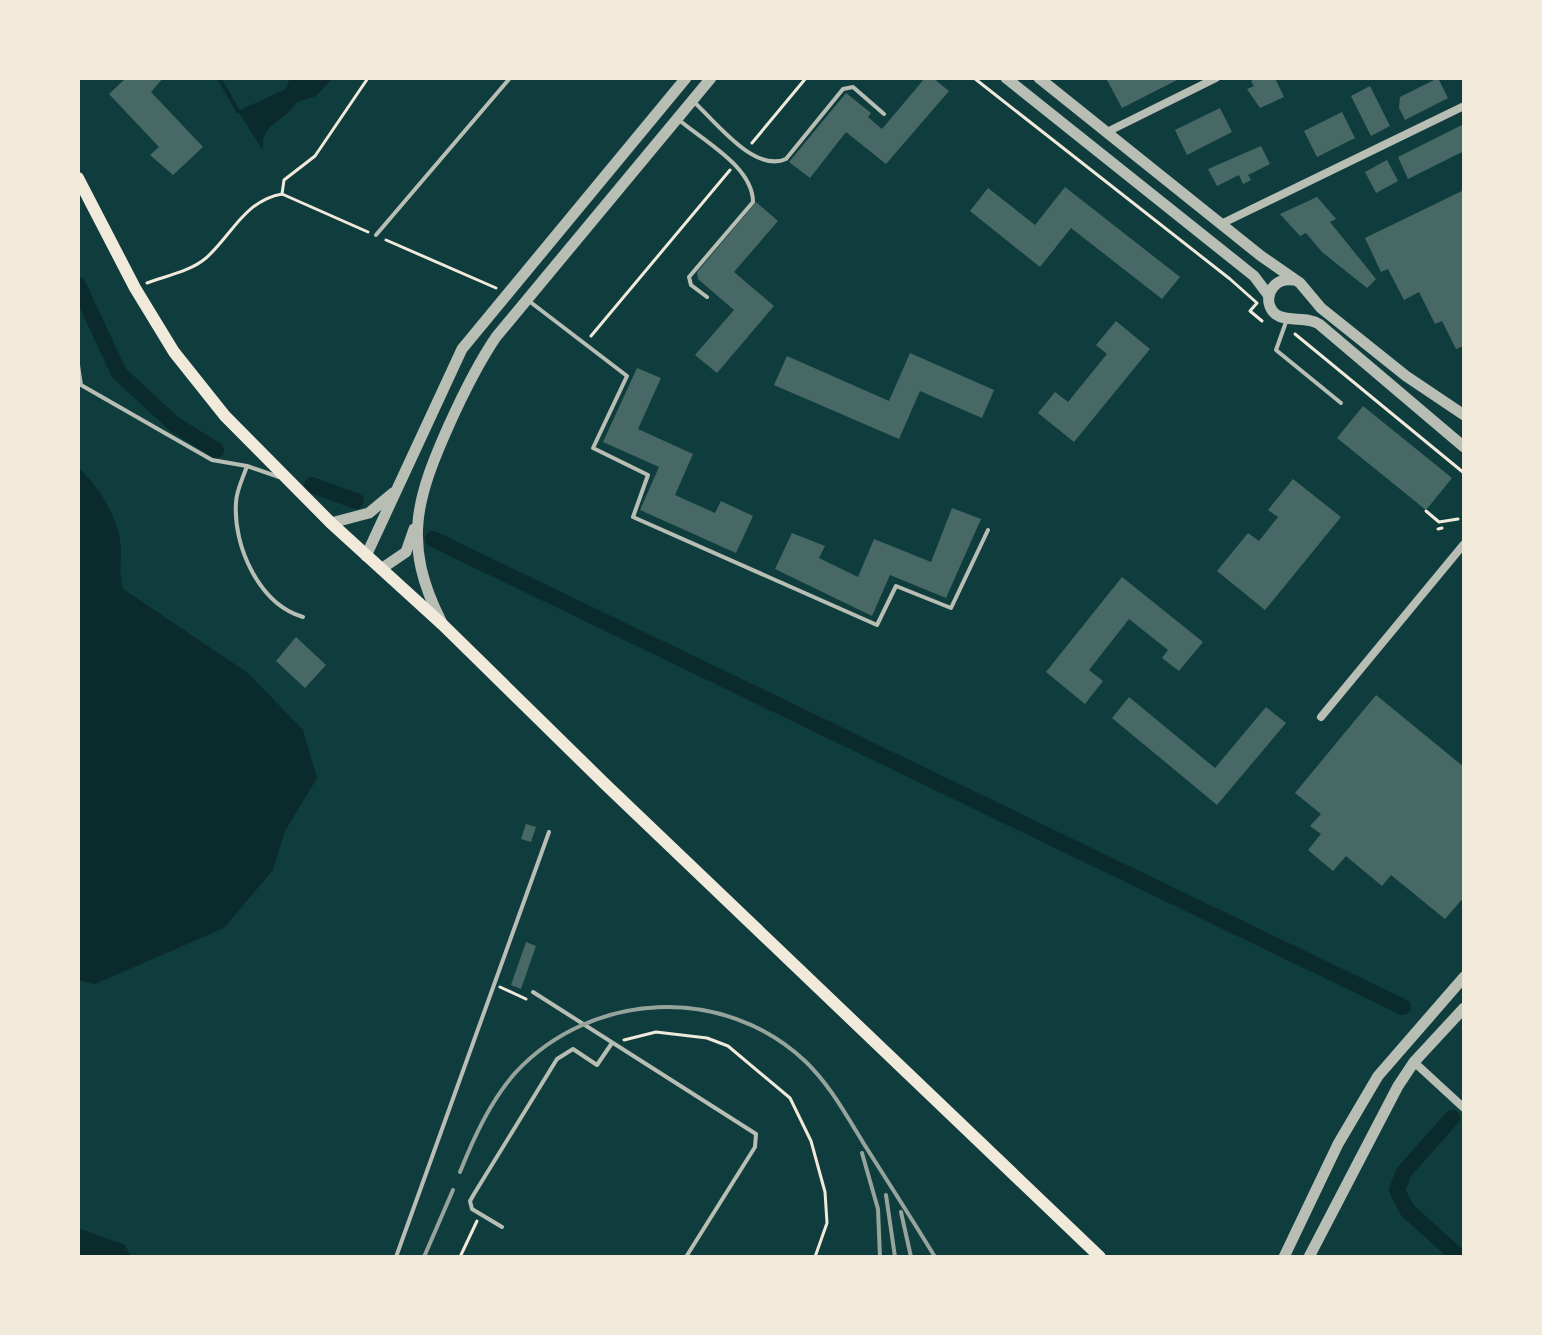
<svg xmlns="http://www.w3.org/2000/svg" width="1542" height="1335" viewBox="0 0 1542 1335" font-family="'Fira Sans Condensed',sans-serif">
  <rect width="100%" height="100%" fill="#0f3d3e"/>
  <g fill="#0a2a2b">
    <path d="M290 78H333L316 96 297 102C282 125 260 122 263 151L238 111 286 89Z"/>
    <path d="M78 468C99 485 121 522 121 551 121 565 119 575 123 589L248 673 303 730 317 778 285 831 273 870 224 928 95 984 78 980Z"/>
    <polygon points="78,1228 125,1245 131,1257 78,1257"/>
  </g>
  <g fill="none" stroke-linecap="round" stroke-linejoin="round">
    <polyline stroke="#0a2a2b" stroke-width="4" points="219,78 238,111"/>
    <g stroke="#0a2a2b" stroke-width="16">
      <polyline points="78,285 119,373 174,424 216,450"/>
      <polyline points="312,485 356,501"/>
      <polyline points="433,539 1403,1007"/>
      <polyline points="1452,1118 1404,1172 1397,1190 1407,1210 1459,1257"/>
    </g>
  </g>
  <g fill="#486865">
    <polygon points="126,78 163,78 151,92 203,147 173,175 150,155 159,147 109,94"/>
    <polygon points="925,78 933,78 949,91 886,164 846,132 810,178 789,162 846,93 871,113 868,117 882,129"/>
    <polygon points="1106,78 1181,78 1122,108"/>
    <polygon points="1256,78 1275,78 1284,97 1260,108 1247,89 1254,86 1251,81"/>
    <polygon points="1438,78 1448,98 1405,120 1399,108 1400,97"/>
    <polygon points="1370,86 1390,126 1371,136 1351,96"/>
    <polygon points="1220,108 1232,132 1187,155 1175,130"/>
    <polygon points="1342,112 1355,138 1317,157 1304,131"/>
    <polygon points="1464,124 1464,151 1408,179 1398,157"/>
    <polygon points="1261,146 1270,164 1248,175 1251,180 1243,184 1239,175 1217,186 1208,169"/>
    <polygon points="1387,160 1398,181 1376,193 1365,172"/>
    <polygon points="1065,187 1180,277 1162,299 1071,228 1040,267 970,211 988,188 1035,225"/>
    <polygon points="1464,190 1464,346 1456,349 1442,321 1435,324 1419,292 1404,300 1388,269 1381,272 1365,238"/>
    <polygon points="1317,197 1336,219 1330,222 1376,279 1367,288 1322,252 1306,233 1300,236 1280,214"/>
    <polygon points="756,202 778,221 734,272 774,306 717,373 695,355 734,310 698,279 697,272"/>
    <polygon points="1116,321 1150,349 1074,442 1038,413 1055,392 1068,402 1107,354 1096,345"/>
    <polygon points="910,353 994,390 982,418 920,391 899,439 774,385 787,356 889,401"/>
    <polygon points="637,368 661,378 638,429 693,454 675,495 715,513 721,501 753,516 736,553 640,510 659,467 603,442"/>
    <polygon points="1363,406 1452,478 1426,510 1337,438"/>
    <polygon points="1293,479 1341,517 1265,610 1217,571 1248,533 1259,541 1278,517 1268,510"/>
    <polygon points="952,508 981,519 946,598 890,575 872,616 775,569 792,533 825,546 819,558 858,577 874,539 931,562"/>
    <polygon points="1122,577 1203,642 1179,671 1162,658 1168,650 1129,619 1089,670 1103,681 1085,704 1046,672"/>
    <polygon points="296,637 326,665 305,688 276,661"/>
    <polygon points="1376,695 1464,767 1464,897 1445,919 1391,875 1382,886 1346,856 1333,871 1308,850 1321,834 1310,826 1321,814 1295,793"/>
    <polygon points="1129,697 1215,768 1266,707 1286,723 1217,805 1112,718"/>
    <polygon points="526,824 536,827 531,842 521,839"/>
    <polygon points="526,942 536,946 521,989 511,985"/>
  </g>
  <g fill="none" stroke-linecap="round" stroke-linejoin="round">
    <g stroke="#f1e9da" stroke-width="3">
      <polyline points="974,78 1230,279 1257,303 1250,311 1262,321"/>
      <polyline points="752,143 806,78"/>
      <polyline points="282,194 284,180 315,156 368,78"/>
      <polyline points="386,240 496,288"/>
      <path d="M147 283C166 276 191 271 206 258 232 235 244 201 282 194L368 232"/>
      <polyline points="1295,334 1464,473"/>
      <polyline points="591,336 730,170"/>
      <polyline points="1426,511 1439,522 1458,519"/>
      <polyline points="1438,529 1442,528"/>
      <polyline points="500,987 526,999"/>
      <polyline points="624,1040 656,1032 707,1038 728,1046 790,1098 811,1141 825,1192 827,1223 815,1257"/>
      <polyline points="460,1257 477,1221"/>
    </g>
    <g stroke="#b8beb3" stroke-width="4">
      <path d="M694 102C716 122 754 173 786 159L843 89 853 87 884 114"/>
      <path d="M679 120C704 141 753 167 753 202L689 277 691 285 707 297"/>
      <polyline points="376,235 510,78"/>
      <polyline points="529,301 627,376 593,448 648,475 633,517 877,625 896,586 951,608 988,530"/>
      <polyline points="1286,322 1276,350 1341,403"/>
      <polyline points="78,365 81,385 212,460 247,466 279,477"/>
      <path d="M247 466C243 478 236 491 236 503 233 546 259 604 303 617"/>
      <polyline points="533,992 756,1134 755,1147 686,1257"/>
      <polyline points="502,1227 472,1209 470,1201 474,1194 557,1059 573,1049 597,1065 612,1043"/>
      <polyline points="396,1257 549,832"/>
    </g>
    <g stroke="#b8beb3" stroke-width="8">
      <polyline points="1107,132 1216,78"/>
      <polyline points="1223,223 1464,106"/>
      <polyline points="1321,717 1464,544"/>
      <polyline points="1414,1062 1464,1108"/>
    </g>
    <g stroke="#b8beb3" stroke-width="11">
      <polyline points="1006,78 1254,276 1269,296"/>
      <polyline points="1039,78 1261,256 1300,283 1321,308 1406,376 1464,415"/>
      <path d="M1293 280C1286 279 1280 280 1275 285 1270 290 1268 297 1269 303 1274 327 1304 314 1319 324L1464 447"/>
      <polyline points="331,523 369,513 393,493"/>
      <polyline points="366,556 462,349 686,78"/>
      <polyline points="381,569 406,552 414,529"/>
      <path d="M441 621C402 544 416 499 449 425 463 394 477 365 496 337L711 78"/>
      <polyline points="1284,1257 1338,1144 1378,1076 1464,977"/>
      <polyline points="1309,1257 1398,1086 1414,1062 1464,1008"/>
    </g>
    <polyline stroke="#f1e9da" stroke-width="12" points="78,178 135,288 174,352 225,416 331,523 443,625 604,783 1100,1257"/>
    <g stroke="#97a49c" stroke-width="4">
      <polyline points="862,1153 878,1209 880,1257"/>
      <path d="M460 1172C474 1137 491 1100 516 1072 592 991 723 984 805 1061 830 1085 846 1115 864 1144 888 1182 912 1219 935 1257"/>
      <polyline points="886,1195 895,1257"/>
      <polyline points="901,1212 911,1257"/>
      <polyline points="424,1257 453,1190"/>
    </g>
  </g>
  <rect width="1542" height="1335" fill="none" stroke="#f1e9da" stroke-width="160"/>
</svg>
